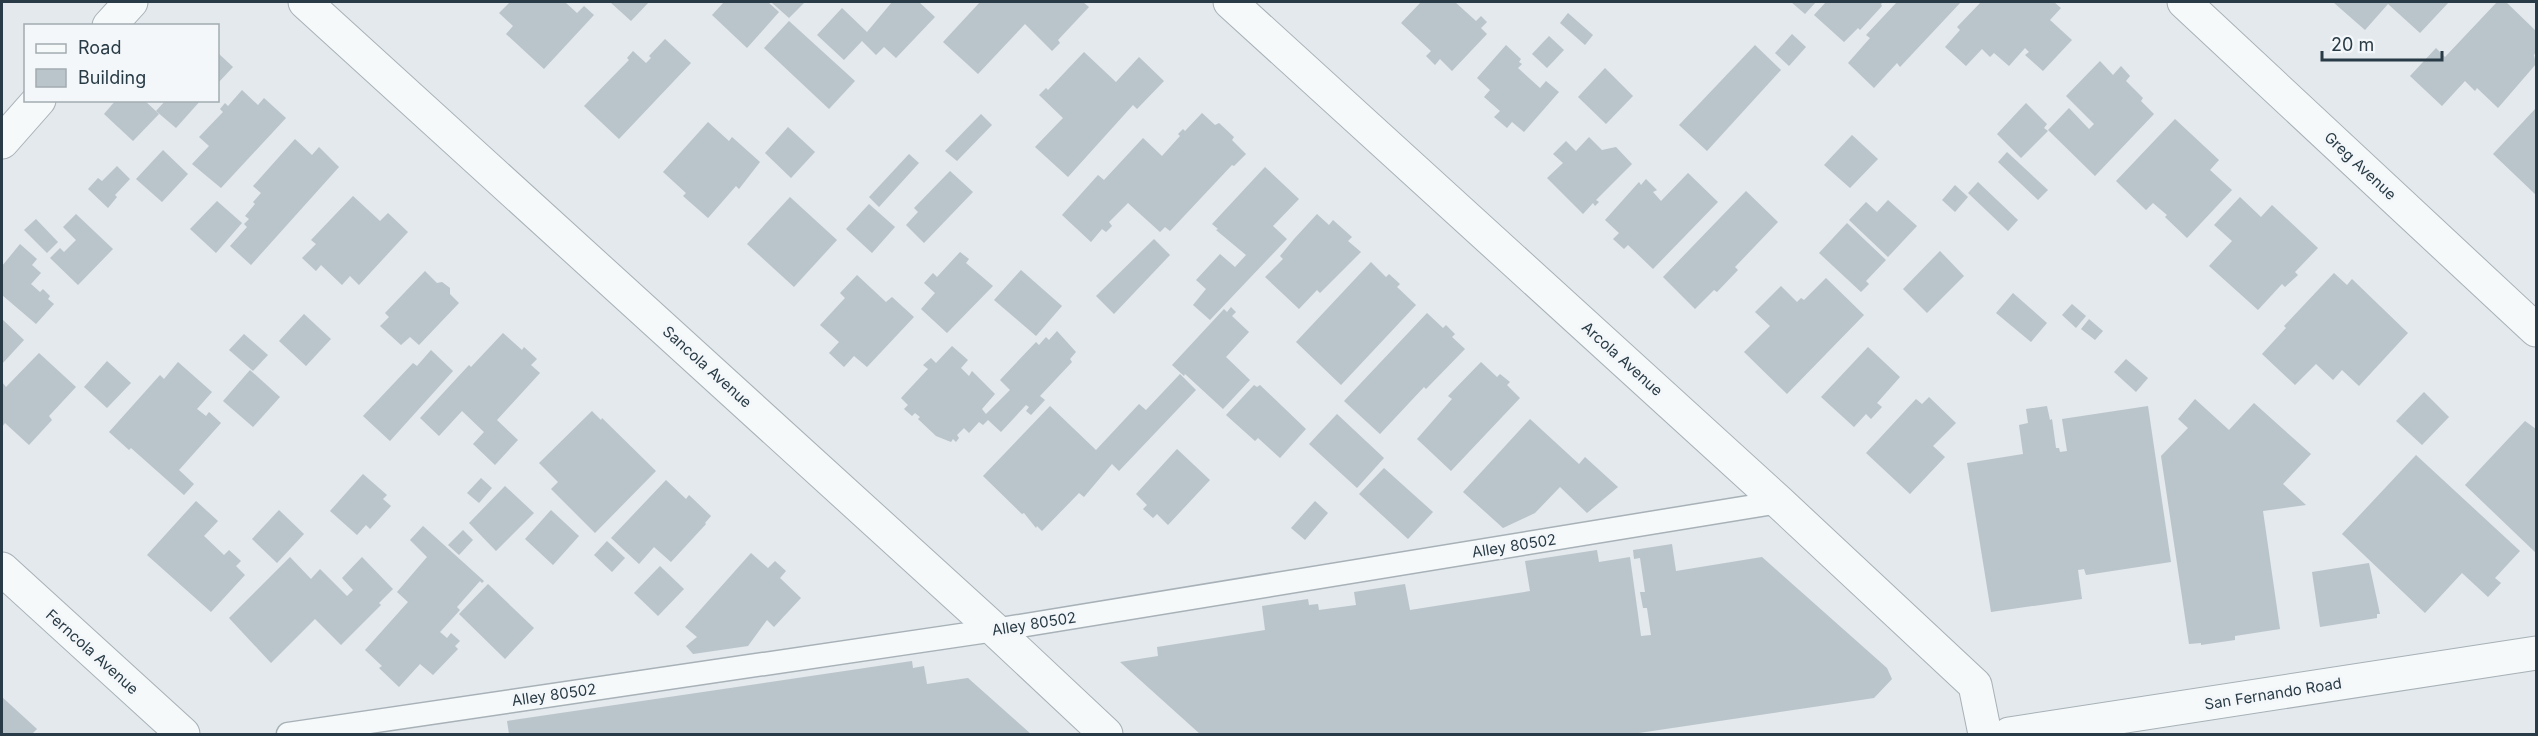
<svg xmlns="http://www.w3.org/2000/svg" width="2538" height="736" viewBox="0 0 2538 736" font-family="Inter,sans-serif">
  <rect width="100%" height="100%" fill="#e3e9ec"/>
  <g fill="#bac4cb">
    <polygon points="510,2 565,2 577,13 584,6 594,15 544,69 506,34 513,26 499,13"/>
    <polygon points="610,2 649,2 631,21"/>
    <polygon points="724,2 768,2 779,12 747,48 712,15"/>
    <polygon points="771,2 805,2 789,18"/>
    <polygon points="892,2 919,2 935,17 896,58 884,47 876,55 862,41 844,60 817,35 842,8 867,32"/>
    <polygon points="980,2 1083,2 1089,7 1058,40 1060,43 1052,51 1025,24 978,74 943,42"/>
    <polygon points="1421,2 1455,2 1476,21 1481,16 1487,22 1481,28 1487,34 1452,71 1440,59 1435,65 1426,56 1431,51 1401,23"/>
    <polygon points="1791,2 1816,2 1805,14"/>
    <polygon points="1826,2 1883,2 1881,4 1882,6 1860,30 1858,28 1844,42 1814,15"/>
    <polygon points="1897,2 1961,2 1900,67 1897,63 1874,88 1848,63 1870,38 1866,35"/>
    <polygon points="1981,2 2054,2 2061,8 2050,20 2072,40 2043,71 2025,55 2029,52 2025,48 2009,66 1994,53 1990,57 1982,49 1966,66 1945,47 1960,30 1957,27"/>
    <polygon points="2333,2 2449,2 2420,33 2388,4 2365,30"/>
    <polygon points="2497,2 2506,2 2536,31 2536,52 2534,55 2536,64 2498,108 2477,88 2475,91 2465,81 2442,106 2410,76 2436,48 2445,57"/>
    <polygon points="1568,13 1593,35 1585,45 1560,23"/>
    <polygon points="789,21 855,81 829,109 764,48"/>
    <polygon points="1792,34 1806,47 1789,66 1775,53"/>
    <polygon points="1549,36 1564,50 1547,68 1532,54"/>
    <polygon points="665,39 691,63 619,139 584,106 629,60 627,58 633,51 646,63 651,58 649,56"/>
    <polygon points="1506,45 1521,59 1519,62 1522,64 1518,68 1540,88 1546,81 1559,92 1524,132 1512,122 1507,128 1494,117 1500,111 1484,97 1490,90 1477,78"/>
    <polygon points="1755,45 1781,70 1707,151 1679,125"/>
    <polygon points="1084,52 1116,82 1139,57 1164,81 1137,109 1133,105 1068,177 1035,147 1063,118 1039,95 1046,88 1048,90"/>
    <polygon points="218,53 233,67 218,83"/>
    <polygon points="2100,61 2113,75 2121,66 2130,76 2126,81 2143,98 2141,101 2154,114 2095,176 2048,130 2069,108 2089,129 2094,124 2066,96"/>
    <polygon points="1605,68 1633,96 1606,124 1578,97"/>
    <polygon points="242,90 258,105 264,98 286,118 221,188 192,164 209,146 199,137 223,112 220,109 225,103 228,106"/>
    <polygon points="116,100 144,100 159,114 133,141 104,114"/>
    <polygon points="166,100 201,100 176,128 156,111"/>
    <polygon points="2026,103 2047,124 2044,128 2048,131 2021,158 1997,134"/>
    <polygon points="2536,108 2536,195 2493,154"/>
    <polygon points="1202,113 1215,125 1219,123 1234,137 1232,140 1246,154 1234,166 1232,165 1170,231 1165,227 1160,232 1128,203 1109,222 1112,226 1106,232 1102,229 1091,242 1062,215 1098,175 1104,180 1143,138 1162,156 1180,136 1178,134 1183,129 1185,131"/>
    <polygon points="981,114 992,125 957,161 945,151"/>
    <polygon points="2175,119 2219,160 2210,170 2232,190 2187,238 2165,217 2167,215 2153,203 2146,210 2116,181"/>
    <polygon points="708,122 729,141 732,137 760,162 739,189 736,186 708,218 683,196 686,193 663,172"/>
    <polygon points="788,127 815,152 791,178 765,153"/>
    <polygon points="1852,135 1878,159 1850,188 1824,165"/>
    <polygon points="1589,137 1602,150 1616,147 1632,164 1596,200 1599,202 1595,206 1593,203 1583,214 1547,178 1563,163 1553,154 1566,141 1576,151"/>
    <polygon points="295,139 312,155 319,147 339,167 251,265 230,246 247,227 244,224 249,219 245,216 255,204 253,202 261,193 253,186"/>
    <polygon points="163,150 188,174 162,202 136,179"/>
    <polygon points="2007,152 2048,190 2038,200 1998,162"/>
    <polygon points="909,154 919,163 879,207 869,197"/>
    <polygon points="117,166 130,179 115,195 117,197 108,208 88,189 98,178 102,181"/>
    <polygon points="1265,167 1299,199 1273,226 1287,239 1210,320 1193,305 1206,289 1196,280 1220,254 1235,267 1246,255 1216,230 1218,229 1212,224"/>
    <polygon points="950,171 973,192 924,243 906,225 918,212 914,208"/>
    <polygon points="1688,173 1718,202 1653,269 1628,245 1624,249 1613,239 1619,233 1605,220 1639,182 1641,185 1646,179 1657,190 1653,192 1661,201"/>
    <polygon points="1978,182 2018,220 2008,231 1968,193"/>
    <polygon points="1955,185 1968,197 1955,212 1942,200"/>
    <polygon points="1746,191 1778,222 1735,267 1738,270 1717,292 1714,290 1695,309 1663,277"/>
    <polygon points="353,196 380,221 388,213 408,232 359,285 350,276 342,285 321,265 316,271 302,258 316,244 311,240"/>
    <polygon points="790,197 837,240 794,287 747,244"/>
    <polygon points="2240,197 2261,217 2272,205 2318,248 2295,272 2298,275 2285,287 2282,284 2258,310 2209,266 2232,241 2214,225"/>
    <polygon points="1888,200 1917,226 1888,257 1849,220 1866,202 1877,212"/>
    <polygon points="217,201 242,223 216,253 190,229"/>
    <polygon points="869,204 895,227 872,253 846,229"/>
    <polygon points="76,214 113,249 78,285 50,258 60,248 64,252 76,240 63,227"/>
    <polygon points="1317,214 1329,225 1333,220 1352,237 1348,241 1361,252 1320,293 1317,290 1299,309 1265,277 1283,259 1280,256 1294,239"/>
    <polygon points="36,219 58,242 47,253 24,230"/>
    <polygon points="1847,223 1886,260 1866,281 1869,284 1861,292 1819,253"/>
    <polygon points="1154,239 1170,255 1114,314 1096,296"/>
    <polygon points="20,244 37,259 32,265 41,273 31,284 40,292 43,289 50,296 48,299 54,304 36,324 2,295 2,266"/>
    <polygon points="1940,251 1964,276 1927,313 1903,289"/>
    <polygon points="960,252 969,259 966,263 993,286 947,333 921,309 935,293 924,283 933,273 937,277"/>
    <polygon points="1371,262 1386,277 1389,274 1400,284 1397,287 1416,305 1341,385 1296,342"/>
    <polygon points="1021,270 1062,306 1036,336 994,300"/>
    <polygon points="425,271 437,283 442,282 450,288 450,294 459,303 419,345 410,337 401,345 380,326 389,317 385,313"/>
    <polygon points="2334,273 2347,285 2352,279 2408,333 2359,386 2342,370 2333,380 2316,364 2295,385 2262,354 2286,328 2284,326"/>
    <polygon points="857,275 886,302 892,297 914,317 867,367 854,356 844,367 829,353 839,342 820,325 845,298 840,293"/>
    <polygon points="1826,278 1864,315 1787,394 1744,352 1770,326 1755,312 1781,286 1797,302 1801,298 1804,300"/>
    <polygon points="2013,293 2047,323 2031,342 1996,313"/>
    <polygon points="2072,304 2086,316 2076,328 2062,315"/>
    <polygon points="1231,307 1236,312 1232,316 1249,332 1226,357 1250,380 1223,409 1185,374 1184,376 1172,365 1224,309 1227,312"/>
    <polygon points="1427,313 1443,328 1446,325 1455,334 1452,337 1465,349 1426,389 1424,387 1380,434 1344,401"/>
    <polygon points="304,314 331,339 306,366 279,341"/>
    <polygon points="2,319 24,340 2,364"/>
    <polygon points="2089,319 2103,331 2095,340 2081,329"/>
    <polygon points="1057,331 1076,352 1070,359 1072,362 1040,396 1045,400 1031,415 1026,411 1029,407 1026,405 1001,432 988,420 983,425 979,422 969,433 964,428 957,435 959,438 956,442 953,439 951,442 936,436 918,419 920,417 915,413 912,416 904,409 908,405 901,398 928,369 923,365 931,358 936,363 952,346 968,360 961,368 969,376 972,371 995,394 982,409 986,414 1010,390 1000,380 1036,342 1039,345 1046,337 1049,340"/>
    <polygon points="503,333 522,350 524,347 537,359 531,365 540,373 497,420 518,440 495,465 473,444 484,432 462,411 439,436 420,418 469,365 471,367"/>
    <polygon points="244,334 268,355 253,371 229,350"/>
    <polygon points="1868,347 1900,377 1877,403 1882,407 1871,419 1866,414 1854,427 1821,397"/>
    <polygon points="431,350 453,371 390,441 363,416 413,363 417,366"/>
    <polygon points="39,353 76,387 49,416 52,420 29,445 5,423 2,427 2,382 6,387"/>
    <polygon points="2126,359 2148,378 2136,392 2114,372"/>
    <polygon points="107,361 131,383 107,408 84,387"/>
    <polygon points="178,362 212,392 197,409 206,416 209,412 221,423 179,470 194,484 184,495 131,448 129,450 109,432 160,375 164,379"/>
    <polygon points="1481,362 1497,377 1500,374 1510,382 1507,385 1520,398 1451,471 1417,439 1452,399 1448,396"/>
    <polygon points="250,370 280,397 253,427 223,401"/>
    <polygon points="1180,374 1196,390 1119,471 1112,464 1084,497 1079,493 1042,531 1037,526 1036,528 1024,513 1022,514 983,476 1050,406 1096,450 1139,404 1146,410"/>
    <polygon points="1254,385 1257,387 1260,385 1306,429 1280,458 1258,438 1255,441 1226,415"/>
    <polygon points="2424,392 2449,417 2422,445 2396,421"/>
    <polygon points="1929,397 1956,423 1933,446 1945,457 1910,494 1866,453 1916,399 1922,404"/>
    <polygon points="2195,399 2229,430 2254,403 2311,454 2283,484 2306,505 2263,511 2280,629 2235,636 2235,640 2201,645 2201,643 2189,644 2161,456 2188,428 2178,419"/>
    <polygon points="2047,406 2050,420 2052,419 2056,448 2059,448 2060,452 2067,451 2062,419 2148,406 2171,562 2086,575 2084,569 2078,570 2082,599 1991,612 1967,463 2023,454 2019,425 2028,423 2026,409"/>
    <polygon points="592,411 601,420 602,418 656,471 595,533 551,489 558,482 539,463"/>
    <polygon points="1337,414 1384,458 1357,488 1309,444"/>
    <polygon points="1530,419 1579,464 1585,457 1618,487 1587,513 1560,487 1535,513 1503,528 1463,492"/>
    <polygon points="2525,421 2536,429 2536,553 2465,485"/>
    <polygon points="1177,449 1210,480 1168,525 1157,514 1153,518 1143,509 1147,505 1136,494"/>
    <polygon points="2416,455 2520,551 2495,578 2501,583 2488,597 2462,573 2425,613 2342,534"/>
    <polygon points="1384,468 1433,512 1408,539 1359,494"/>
    <polygon points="363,474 387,495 383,499 391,506 370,529 366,525 357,535 330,511"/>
    <polygon points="481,478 492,488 479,503 467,493"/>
    <polygon points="666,480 686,499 689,495 711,516 705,523 706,524 671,562 654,547 639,564 611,538"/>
    <polygon points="505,486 534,513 496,551 469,523"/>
    <polygon points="196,501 218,521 204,536 224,555 229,550 241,561 236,566 245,575 211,612 147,555"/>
    <polygon points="1315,501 1328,513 1305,540 1291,528"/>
    <polygon points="279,510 304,534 277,563 252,539"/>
    <polygon points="551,510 579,536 553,565 525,539"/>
    <polygon points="423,526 484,581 482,583 480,581 457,607 460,610 440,632 447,638 451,633 460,641 455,646 458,649 433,675 420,664 399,687 379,668 382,666 365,650 408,602 397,592 427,557 410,540"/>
    <polygon points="463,530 473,540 459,555 448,545"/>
    <polygon points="607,541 625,558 612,572 594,555"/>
    <polygon points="1672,544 1676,571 1762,557 1887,668 1892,679 1874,698 1632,734 1200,734 1120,662 1158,656 1157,647 1265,630 1262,606 1308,599 1309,605 1318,604 1319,610 1356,605 1354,592 1405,584 1410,610 1530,591 1525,561 1597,550 1599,562 1630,557 1641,636 1651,635 1647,608 1643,608 1640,592 1645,592 1640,558 1634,559 1633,550"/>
    <polygon points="751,553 768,568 775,561 786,571 780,578 801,598 774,627 767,620 748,646 693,654 686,646 697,637 685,627"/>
    <polygon points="290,557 311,579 320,569 347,596 353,590 342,578 362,557 393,589 379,603 381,605 341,645 315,619 271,663 229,618"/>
    <polygon points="2369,563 2380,614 2377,614 2377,618 2320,627 2312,572"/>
    <polygon points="660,566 684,589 658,616 634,593"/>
    <polygon points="488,584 534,628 505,659 459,614"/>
    <polygon points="912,661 913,668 924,666 927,684 968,678 1031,734 509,734 507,721"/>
    <polygon points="2,697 37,729 32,734 2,734"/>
  </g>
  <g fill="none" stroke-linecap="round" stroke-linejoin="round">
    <g stroke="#a7b1b7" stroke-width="25">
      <polyline id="service" points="288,734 995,630 1779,502"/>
    </g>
    <g stroke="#a7b1b7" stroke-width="35">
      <g id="minor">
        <polyline points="305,2 995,630 1106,734"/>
        <polyline points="1230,2 1779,502 1975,685 1985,734"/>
        <polyline points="2184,2 2536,330"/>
        <polyline points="109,26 131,2"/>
        <polyline points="2,142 39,100"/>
        <polyline points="2,569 183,734"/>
        <polyline points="2009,734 2536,653"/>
      </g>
    </g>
    <use href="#service" stroke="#f6f9fa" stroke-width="22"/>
    <use href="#minor" stroke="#f6f9fa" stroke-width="33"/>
  </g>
  <g text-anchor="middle" stroke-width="6" stroke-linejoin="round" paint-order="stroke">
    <g font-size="15" fill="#293b46" stroke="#f3f7f9">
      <text transform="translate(2360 166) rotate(43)" y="5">Greg Avenue</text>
      <text transform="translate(1622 359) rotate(42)" y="5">Arcola Avenue</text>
      <text transform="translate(707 367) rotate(42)" y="5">Sancola Avenue</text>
      <text transform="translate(1514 546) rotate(-9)" y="5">Alley 80502</text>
      <text transform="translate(1034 624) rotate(-9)" y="5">Alley 80502</text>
      <text transform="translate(92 652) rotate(42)" y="5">Ferncola Avenue</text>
      <text transform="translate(2273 694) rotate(-9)" y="5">San Fernando Road</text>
      <text transform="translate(554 695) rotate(-8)" y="5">Alley 80502</text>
    </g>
  </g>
  <rect width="2538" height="736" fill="none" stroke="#293b46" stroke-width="6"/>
  <rect x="24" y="24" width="195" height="78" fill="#f3f7f9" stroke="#a2acb1" stroke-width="1.5"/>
  <rect x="36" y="44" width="30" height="9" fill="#f6f9fa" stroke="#a2acb1" stroke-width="1.5"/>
  <text x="78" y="54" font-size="18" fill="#293b46">Road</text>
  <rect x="36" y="69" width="30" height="18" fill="#bac4cb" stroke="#a2acb1" stroke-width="1.5"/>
  <text x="78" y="84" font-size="18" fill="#293b46">Building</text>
  <path d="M2322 51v9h120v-9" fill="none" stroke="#293b46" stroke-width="3"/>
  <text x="2331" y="51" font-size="18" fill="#293b46" stroke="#f3f7f9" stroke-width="4.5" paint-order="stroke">20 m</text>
</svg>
